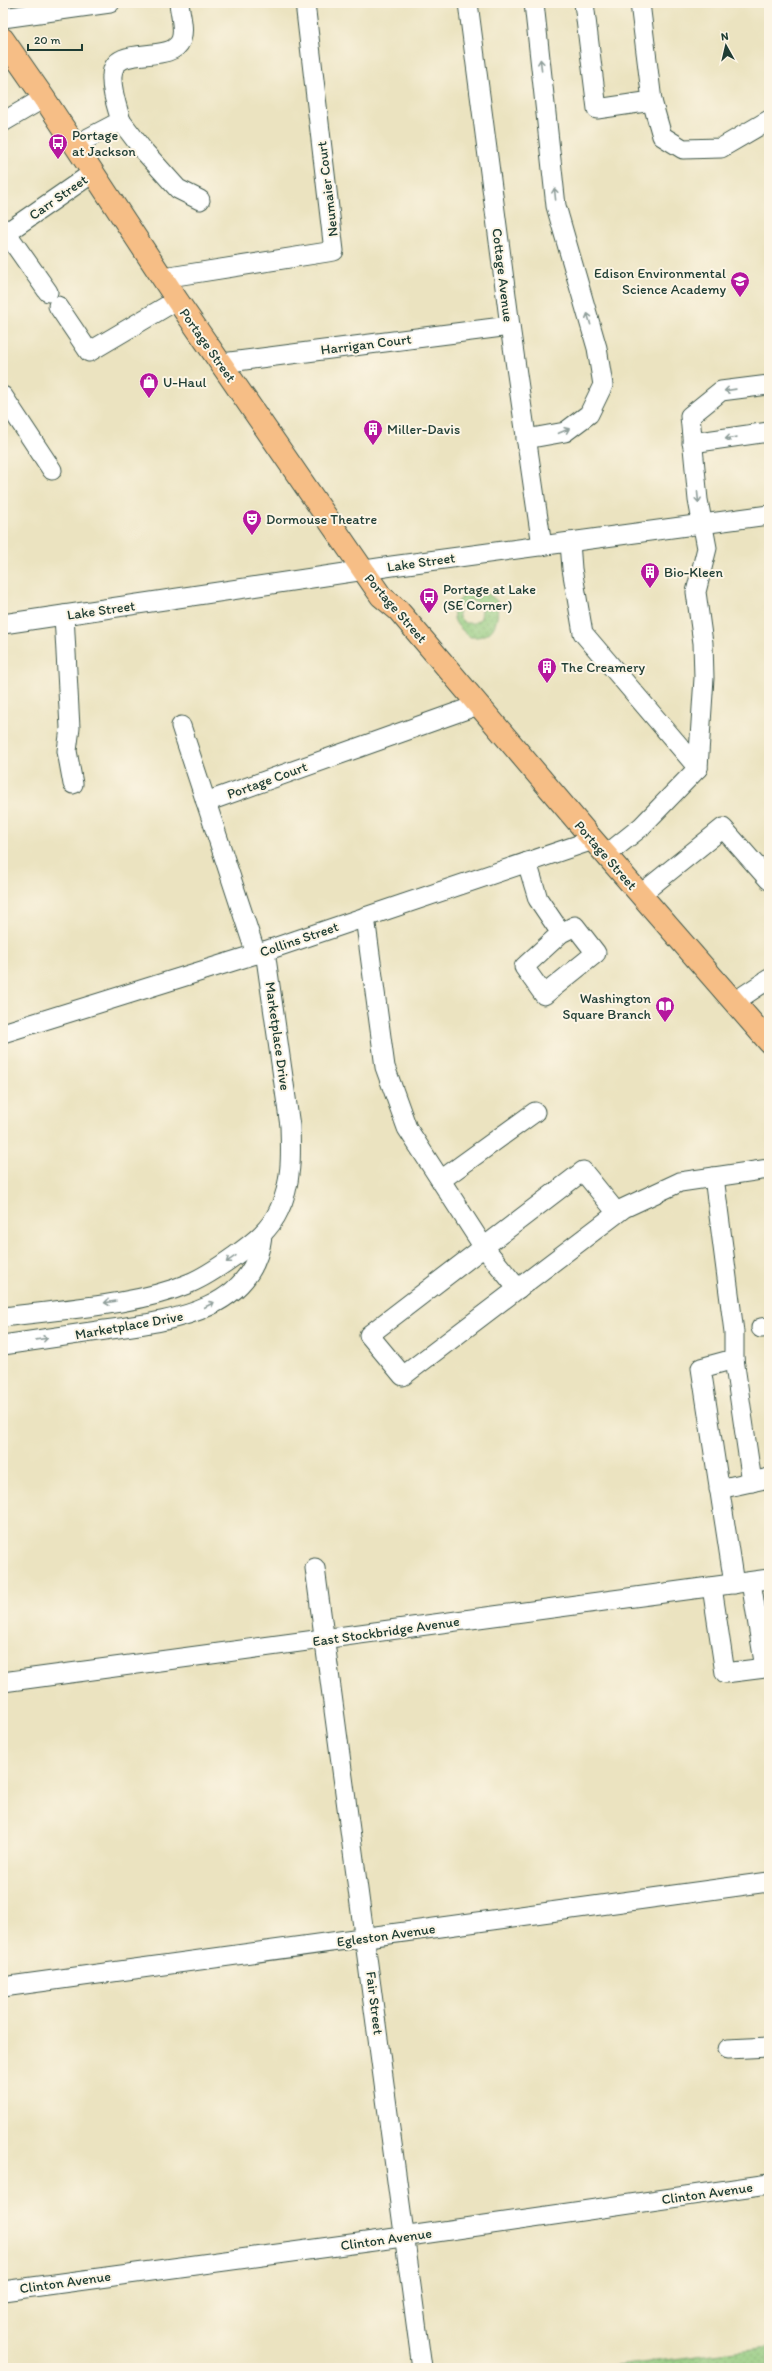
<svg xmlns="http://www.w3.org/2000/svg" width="772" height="2371" viewBox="0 0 772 2371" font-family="Itim,sans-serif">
  <defs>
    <pattern id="park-dots" width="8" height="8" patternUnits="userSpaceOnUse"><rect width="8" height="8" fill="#90c97d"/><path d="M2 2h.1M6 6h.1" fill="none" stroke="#75a467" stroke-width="1.8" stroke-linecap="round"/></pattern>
  </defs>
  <rect width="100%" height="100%" fill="#fcf5e5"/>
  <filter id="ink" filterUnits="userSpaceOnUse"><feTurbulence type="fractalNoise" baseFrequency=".025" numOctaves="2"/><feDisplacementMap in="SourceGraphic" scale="8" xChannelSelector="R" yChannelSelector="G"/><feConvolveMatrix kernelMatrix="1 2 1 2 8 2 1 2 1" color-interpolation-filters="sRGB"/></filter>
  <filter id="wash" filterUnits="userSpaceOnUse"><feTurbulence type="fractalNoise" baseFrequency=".012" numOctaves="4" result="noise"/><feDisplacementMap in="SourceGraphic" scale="16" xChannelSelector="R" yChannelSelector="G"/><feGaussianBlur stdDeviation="0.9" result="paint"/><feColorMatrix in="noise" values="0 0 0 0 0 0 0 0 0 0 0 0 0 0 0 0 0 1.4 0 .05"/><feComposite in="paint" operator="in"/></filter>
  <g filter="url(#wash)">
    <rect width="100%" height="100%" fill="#ebe3c0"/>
    <g fill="url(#park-dots)" stroke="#588358">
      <path d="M467 592 487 593 497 601C499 620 496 639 470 637 461 629 451 623 454 609L458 610 459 617 465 623H474L481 618 482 608 477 602 468 601 461 606 456 604Z"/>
      <polygon points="769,2347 769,2368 600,2368"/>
    </g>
  </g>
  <g filter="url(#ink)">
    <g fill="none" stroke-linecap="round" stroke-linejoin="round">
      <g stroke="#3e5649" stroke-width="21">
        <g id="minor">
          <polyline points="468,3 510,326 542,546"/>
          <polyline points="586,3 584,3 597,109 652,101 640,3"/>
          <polyline points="3,18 110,3"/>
          <polyline points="652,101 662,136 683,149 721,148 769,120"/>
          <polyline points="121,121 143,150 178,189 200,200"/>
          <polyline points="3,122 44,98"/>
          <path d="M75 145 121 121C117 107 111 90 112 76 113 42 171 66 181 40 185 29 180 14 179 3"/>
          <polyline points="3,228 48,292"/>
          <polyline points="3,235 94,172"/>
          <polyline points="163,278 334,251 305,3"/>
          <polyline points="58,306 89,352 177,300"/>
          <polyline points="222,363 510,326"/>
          <polyline points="3,396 52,470"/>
          <polyline points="526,439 565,432 589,414 603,385 597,348 556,206 534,3"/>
          <polyline points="692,443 769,432"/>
          <polyline points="570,542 572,569 583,633 698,768"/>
          <polyline points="64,615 70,728 67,751 73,784"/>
          <polyline points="3,624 392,566 769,515"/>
          <polyline points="181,726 206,802"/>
          <polyline points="606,855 641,827 698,768 704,678 703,643 696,592 707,548 698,500 690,416 721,391 769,385"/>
          <polyline points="527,862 538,899 561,933 524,967 544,995 596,953 575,926 561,933"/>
          <polyline points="641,894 723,828 769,880"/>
          <polyline points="365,917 385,1067 407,1128 483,1246 518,1289"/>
          <polyline points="256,954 206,802 478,705"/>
          <polyline points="734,1002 769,979"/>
          <polyline points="3,1033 256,954 593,840"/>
          <polyline points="714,1177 734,1332 734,1359 701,1368 734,1584"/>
          <polyline points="441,1180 535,1112"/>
          <polyline points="617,1213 583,1171 369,1335 403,1376 624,1208 680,1182 769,1169"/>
          <path d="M3 1317C63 1309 135 1306 190 1283 207 1276 222 1265 236 1255 254 1242 270 1230 279 1210 292 1184 291 1153 290 1126L265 951"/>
          <polyline points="761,1328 769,1327"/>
          <path d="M3 1345C37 1340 71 1335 105 1330 167 1321 253 1313 262 1236"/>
          <polyline points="734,1359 752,1482"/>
          <polyline points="719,1489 769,1478"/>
          <polyline points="315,1568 422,2368"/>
          <polyline points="712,1587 725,1673 765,1668 751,1582"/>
          <polyline points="3,1682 769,1579"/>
          <polyline points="3,1987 769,1882"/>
          <polyline points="728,2049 769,2047"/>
          <polyline points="3,2291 381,2240 769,2184"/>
        </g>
      </g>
      <g stroke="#3e5649" stroke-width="24">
        <polyline id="major" points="3,39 44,98 177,300 381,596 398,610 593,840 769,1042"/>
      </g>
      <use href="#minor" stroke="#fff" stroke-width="19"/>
      <use href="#major" stroke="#f6be86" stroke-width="22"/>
    </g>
    <defs><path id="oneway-shaft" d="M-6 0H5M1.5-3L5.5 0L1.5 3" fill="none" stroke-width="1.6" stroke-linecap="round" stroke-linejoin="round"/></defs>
    <g stroke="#8f9e9a">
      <use href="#oneway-shaft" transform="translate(541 65) rotate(-96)"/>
      <use href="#oneway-shaft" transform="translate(555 194) rotate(-96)"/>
      <use href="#oneway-shaft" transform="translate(589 319) rotate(-106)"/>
      <use href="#oneway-shaft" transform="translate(730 390) rotate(172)"/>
      <use href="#oneway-shaft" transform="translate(564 431) rotate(-23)"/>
      <use href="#oneway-shaft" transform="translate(731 438) rotate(172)"/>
      <use href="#oneway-shaft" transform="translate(698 497) rotate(84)"/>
      <use href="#oneway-shaft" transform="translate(231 1259) rotate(145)"/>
      <use href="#oneway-shaft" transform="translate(110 1302) rotate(172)"/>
      <use href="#oneway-shaft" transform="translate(209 1305) rotate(-27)"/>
      <use href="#oneway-shaft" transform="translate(42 1339) rotate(-8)"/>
    </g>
  </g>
  <defs>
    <g id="bus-pin" transform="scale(1)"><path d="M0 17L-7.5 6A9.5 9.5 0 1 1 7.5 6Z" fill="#b5179e" stroke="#fcf5e5"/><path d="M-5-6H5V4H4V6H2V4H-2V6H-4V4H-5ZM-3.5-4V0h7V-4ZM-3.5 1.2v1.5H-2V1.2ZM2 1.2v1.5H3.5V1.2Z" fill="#fff"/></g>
    <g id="school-pin" transform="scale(1)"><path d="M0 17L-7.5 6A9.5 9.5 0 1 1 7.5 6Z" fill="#b5179e" stroke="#fcf5e5"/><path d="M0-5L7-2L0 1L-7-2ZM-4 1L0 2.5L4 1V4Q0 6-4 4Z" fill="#fff"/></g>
    <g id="shop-pin" transform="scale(1)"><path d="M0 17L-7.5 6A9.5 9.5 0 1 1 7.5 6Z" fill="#b5179e" stroke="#fcf5e5"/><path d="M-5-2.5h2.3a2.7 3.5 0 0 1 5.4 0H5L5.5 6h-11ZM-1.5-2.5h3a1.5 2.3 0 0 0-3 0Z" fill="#fff"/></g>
    <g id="building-pin" transform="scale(1)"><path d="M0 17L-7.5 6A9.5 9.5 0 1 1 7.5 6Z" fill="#b5179e" stroke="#fcf5e5"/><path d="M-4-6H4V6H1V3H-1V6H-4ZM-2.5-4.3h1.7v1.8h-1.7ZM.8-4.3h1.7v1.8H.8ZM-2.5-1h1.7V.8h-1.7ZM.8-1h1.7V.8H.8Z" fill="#fff"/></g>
    <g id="theatre-pin" transform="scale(1)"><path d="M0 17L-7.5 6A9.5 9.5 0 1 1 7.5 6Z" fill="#b5179e" stroke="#fcf5e5"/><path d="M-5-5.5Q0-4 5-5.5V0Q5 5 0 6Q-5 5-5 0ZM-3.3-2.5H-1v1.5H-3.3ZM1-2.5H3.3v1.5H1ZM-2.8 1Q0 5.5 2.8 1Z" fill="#fff"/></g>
    <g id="library-pin" transform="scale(1)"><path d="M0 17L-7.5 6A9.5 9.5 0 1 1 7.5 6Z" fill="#b5179e" stroke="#fcf5e5"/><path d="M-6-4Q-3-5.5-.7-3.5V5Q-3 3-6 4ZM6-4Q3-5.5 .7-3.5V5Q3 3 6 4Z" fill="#fff"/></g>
  </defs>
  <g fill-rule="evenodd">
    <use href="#bus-pin" x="58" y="143"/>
    <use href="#school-pin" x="740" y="281"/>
    <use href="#shop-pin" x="149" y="382"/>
    <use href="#building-pin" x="373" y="429"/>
    <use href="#theatre-pin" x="252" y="519"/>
    <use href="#building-pin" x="650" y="572"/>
    <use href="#bus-pin" x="429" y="597"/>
    <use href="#building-pin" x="547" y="667"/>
    <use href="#library-pin" x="665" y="1006"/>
  </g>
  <g text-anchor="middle" stroke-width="4" stroke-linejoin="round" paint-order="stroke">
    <g font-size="14" fill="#1f3d34" stroke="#fcf5e5" text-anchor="start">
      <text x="72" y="140">Portage<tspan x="72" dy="16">at Jackson</tspan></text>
      <text x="726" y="278" text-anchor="end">Edison Environmental<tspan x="726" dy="16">Science Academy</tspan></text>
      <text x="163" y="387">U-Haul</text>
      <text x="387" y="434">Miller-Davis</text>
      <text x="266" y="524">Dormouse Theatre</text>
      <text x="664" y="577">Bio-Kleen</text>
      <text x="443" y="594">Portage at Lake<tspan x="443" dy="16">(SE Corner)</tspan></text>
      <text x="561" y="672">The Creamery</text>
      <text x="651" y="1003" text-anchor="end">Washington<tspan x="651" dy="16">Square Branch</tspan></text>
    </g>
    <g font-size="14" fill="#1f3d34" stroke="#fcf5e5">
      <text transform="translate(327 189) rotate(-97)" y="5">Neumaier Court</text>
      <text transform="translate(58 197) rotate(-35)" y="5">Carr Street</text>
      <text transform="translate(503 275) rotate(83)" y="5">Cottage Avenue</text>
      <text transform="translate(366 344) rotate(-7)" y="5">Harrigan Court</text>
      <text transform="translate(208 345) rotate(55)" y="5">Portage Street</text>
      <text transform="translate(421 562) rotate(-8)" y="5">Lake Street</text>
      <text transform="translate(396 608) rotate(49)" y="5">Portage Street</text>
      <text transform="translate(101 610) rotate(-8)" y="5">Lake Street</text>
      <text transform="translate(267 780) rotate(-20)" y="5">Portage Court</text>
      <text transform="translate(606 855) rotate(49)" y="5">Portage Street</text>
      <text transform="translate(299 939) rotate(-19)" y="5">Collins Street</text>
      <text transform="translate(278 1036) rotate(82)" y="5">Marketplace Drive</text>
      <text transform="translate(129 1325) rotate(-10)" y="5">Marketplace Drive</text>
      <text transform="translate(386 1631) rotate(-8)" y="5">East Stockbridge Avenue</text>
      <text transform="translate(386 1935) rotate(-8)" y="5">Egleston Avenue</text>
      <text transform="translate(375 2003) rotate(83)" y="5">Fair Street</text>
      <text transform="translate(707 2193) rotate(-8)" y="5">Clinton Avenue</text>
      <text transform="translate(386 2239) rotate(-8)" y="5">Clinton Avenue</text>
      <text transform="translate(65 2282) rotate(-8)" y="5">Clinton Avenue</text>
    </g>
  </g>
  <rect width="772" height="2371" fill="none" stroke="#fcf5e5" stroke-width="16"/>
  <g transform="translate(726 46) rotate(352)" stroke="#fcf5e5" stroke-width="3" paint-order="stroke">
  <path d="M0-3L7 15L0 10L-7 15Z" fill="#1f3d34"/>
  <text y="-6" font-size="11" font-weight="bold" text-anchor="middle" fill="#1f3d34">N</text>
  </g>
  <path d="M28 44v6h54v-6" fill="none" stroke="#1f3d34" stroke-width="2"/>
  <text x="34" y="44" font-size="12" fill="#1f3d34" stroke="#fcf5e5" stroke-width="3" paint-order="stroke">20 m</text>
</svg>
